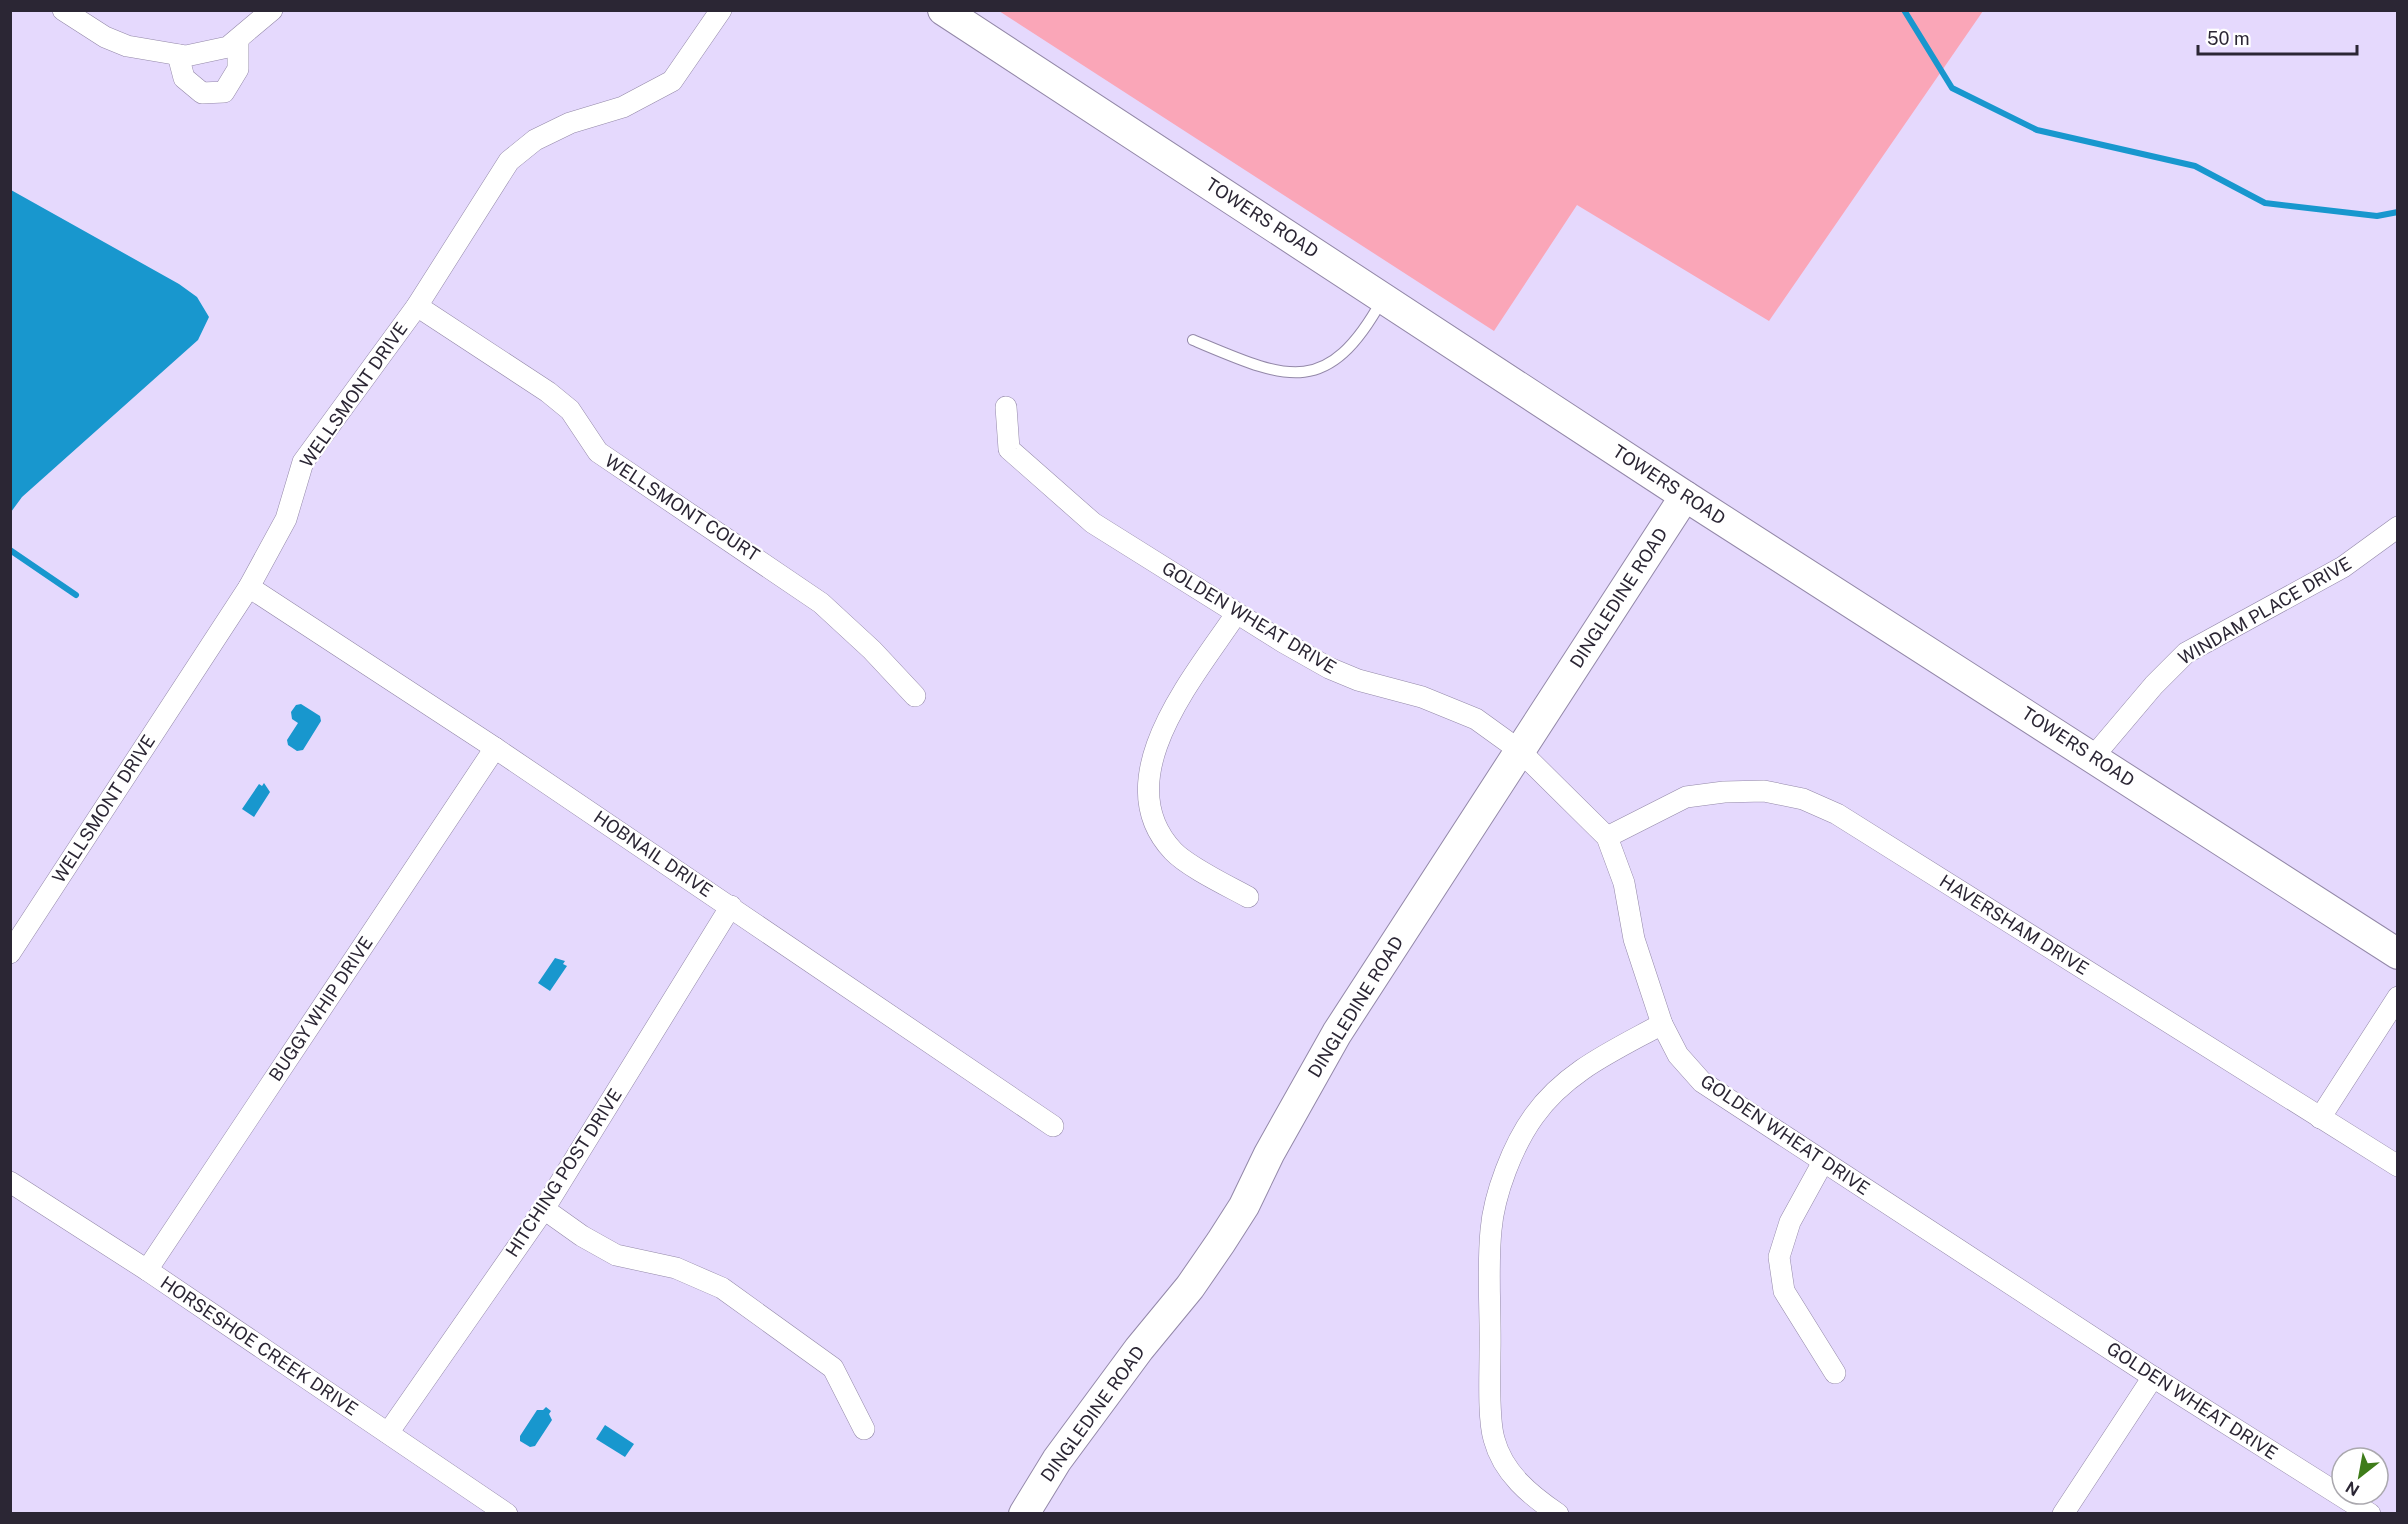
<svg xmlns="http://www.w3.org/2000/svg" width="2408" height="1524" viewBox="0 0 2408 1524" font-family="'Public Sans',sans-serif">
  <rect width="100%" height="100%" fill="#e5d9fd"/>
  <polygon fill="#faa6b8" points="999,11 1983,11 1769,321 1577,205 1494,331"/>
  <g fill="#1897ce">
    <polygon points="11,190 179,284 197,297 209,317 198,340 22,497 11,512"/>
    <polygon points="301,704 320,716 321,721 303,750 297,751 288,745 287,740 298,723 292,719 291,712 296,705"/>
    <polygon points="264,783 270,792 254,817 242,809 259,784 262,786"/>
    <polygon points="555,958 565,961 563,964 567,966 550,991 538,983"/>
    <polygon points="546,1407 551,1411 549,1414 552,1420 535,1446 530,1447 520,1441 520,1436 537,1410 543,1410"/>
    <polygon points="605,1425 634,1444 625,1457 596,1439"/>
  </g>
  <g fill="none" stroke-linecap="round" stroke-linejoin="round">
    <g stroke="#1897ce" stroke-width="6">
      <polyline points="1904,10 1952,88 2037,130 2195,166 2265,203 2377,216 2398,212"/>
      <polyline points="10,550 76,595"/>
    </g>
    <g stroke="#9388a8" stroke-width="12">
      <path id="lane" d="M1193 340C1284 378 1326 401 1382 300"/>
    </g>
    <g stroke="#9388a8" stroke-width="22">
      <g id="street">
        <polyline points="63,10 105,37 127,46 186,56 228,47 272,10"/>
        <polyline points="178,55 184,78 202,93 224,92 238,69 238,40"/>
        <polyline points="417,306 548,392 570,410 598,452 821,603 872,650 915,696"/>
        <polyline points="1006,407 1009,449 1093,523 1283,642 1329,668 1358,680 1422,697 1476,719 1519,750 1607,837 1624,883 1634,939 1662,1024 1678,1055 1702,1082 2153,1377 2370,1514"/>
        <polyline points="249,587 495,748 1053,1126"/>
        <path d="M1236 614C1195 676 1105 779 1173 851 1188 867 1228 886 1248 897"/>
        <polyline points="2093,757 2154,685 2186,653 2343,567 2398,527"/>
        <polyline points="1607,837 1686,797 1724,792 1764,791 1803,799 1837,814 2398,1166"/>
        <polyline points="10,953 249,587 286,519 303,462 417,306 509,161 535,140 570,123 623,107 672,81 721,10"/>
        <polyline points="2320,1118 2398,997"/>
        <polyline points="1823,1162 1790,1222 1779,1257 1784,1291 1835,1373"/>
        <polyline points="10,1182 147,1270 507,1514"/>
        <polyline points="544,1209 582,1236 616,1255 676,1268 722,1288 833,1368 864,1429"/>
        <polyline points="147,1270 495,748"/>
        <polyline points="388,1433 544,1209 731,906"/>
        <path d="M1558 1514C1530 1495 1503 1473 1494 1439 1488 1418 1490 1376 1490 1353 1491 1313 1487 1271 1491 1230 1494 1194 1513 1145 1534 1116 1566 1071 1615 1050 1662 1024"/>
        <polyline points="2063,1514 2153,1377"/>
      </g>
    </g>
    <g stroke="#9388a8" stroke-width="32">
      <g id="secondary">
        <polyline points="943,10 1685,496 2398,954"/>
        <polyline points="1024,1514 1057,1460 1139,1349 1190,1287 1221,1242 1244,1206 1269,1154 1337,1033 1685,496"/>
      </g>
    </g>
    <use href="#lane" stroke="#fff" stroke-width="10"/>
    <use href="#street" stroke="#fff" stroke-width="21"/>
    <use href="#secondary" stroke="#fff" stroke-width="30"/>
  </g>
  <g text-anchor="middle" stroke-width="4.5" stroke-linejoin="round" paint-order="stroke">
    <g font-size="18" fill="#2b2634" stroke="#fff">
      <text transform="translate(1262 218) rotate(33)" y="6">TOWERS ROAD</text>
      <text transform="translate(354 395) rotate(-55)" y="6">WELLSMONT DRIVE</text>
      <text transform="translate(1669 485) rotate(33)" y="6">TOWERS ROAD</text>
      <text transform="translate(682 508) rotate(33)" y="6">WELLSMONT COURT</text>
      <text transform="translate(1619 598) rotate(-57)" y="6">DINGLEDINE ROAD</text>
      <text transform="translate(2265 611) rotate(-30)" y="6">WINDAM PLACE DRIVE</text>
      <text transform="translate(1249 618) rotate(31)" y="6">GOLDEN WHEAT DRIVE</text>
      <text transform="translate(2078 747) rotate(33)" y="6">TOWERS ROAD</text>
      <text transform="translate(104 809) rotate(-57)" y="6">WELLSMONT DRIVE</text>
      <text transform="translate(653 854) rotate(34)" y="6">HOBNAIL DRIVE</text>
      <text transform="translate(2014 925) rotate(32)" y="6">HAVERSHAM DRIVE</text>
      <text transform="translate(1356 1007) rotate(-58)" y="6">DINGLEDINE ROAD</text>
      <text transform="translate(321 1009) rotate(-56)" y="6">BUGGY WHIP DRIVE</text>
      <text transform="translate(1785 1135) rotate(34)" y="6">GOLDEN WHEAT DRIVE</text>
      <text transform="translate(564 1173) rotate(-57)" y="6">HITCHING POST DRIVE</text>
      <text transform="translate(259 1346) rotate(34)" y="6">HORSESHOE CREEK DRIVE</text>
      <text transform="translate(2192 1401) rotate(33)" y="6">GOLDEN WHEAT DRIVE</text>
      <text transform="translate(1093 1414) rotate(-54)" y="6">DINGLEDINE ROAD</text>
    </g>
  </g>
  <rect width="2408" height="1524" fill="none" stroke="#2b2634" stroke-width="24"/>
  <g transform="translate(2360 1476) rotate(211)"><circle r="28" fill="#ffffff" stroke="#aaa8ae" stroke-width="1.5"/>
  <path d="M0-4.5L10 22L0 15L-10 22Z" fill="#3e7c19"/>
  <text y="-9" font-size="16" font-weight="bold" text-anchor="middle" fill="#2b2634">N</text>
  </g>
  <path d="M2198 45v9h159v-9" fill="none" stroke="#2b2634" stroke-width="3"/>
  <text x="2207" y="45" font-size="18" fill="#2b2634" stroke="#ffffff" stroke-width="4.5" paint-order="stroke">50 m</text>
</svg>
